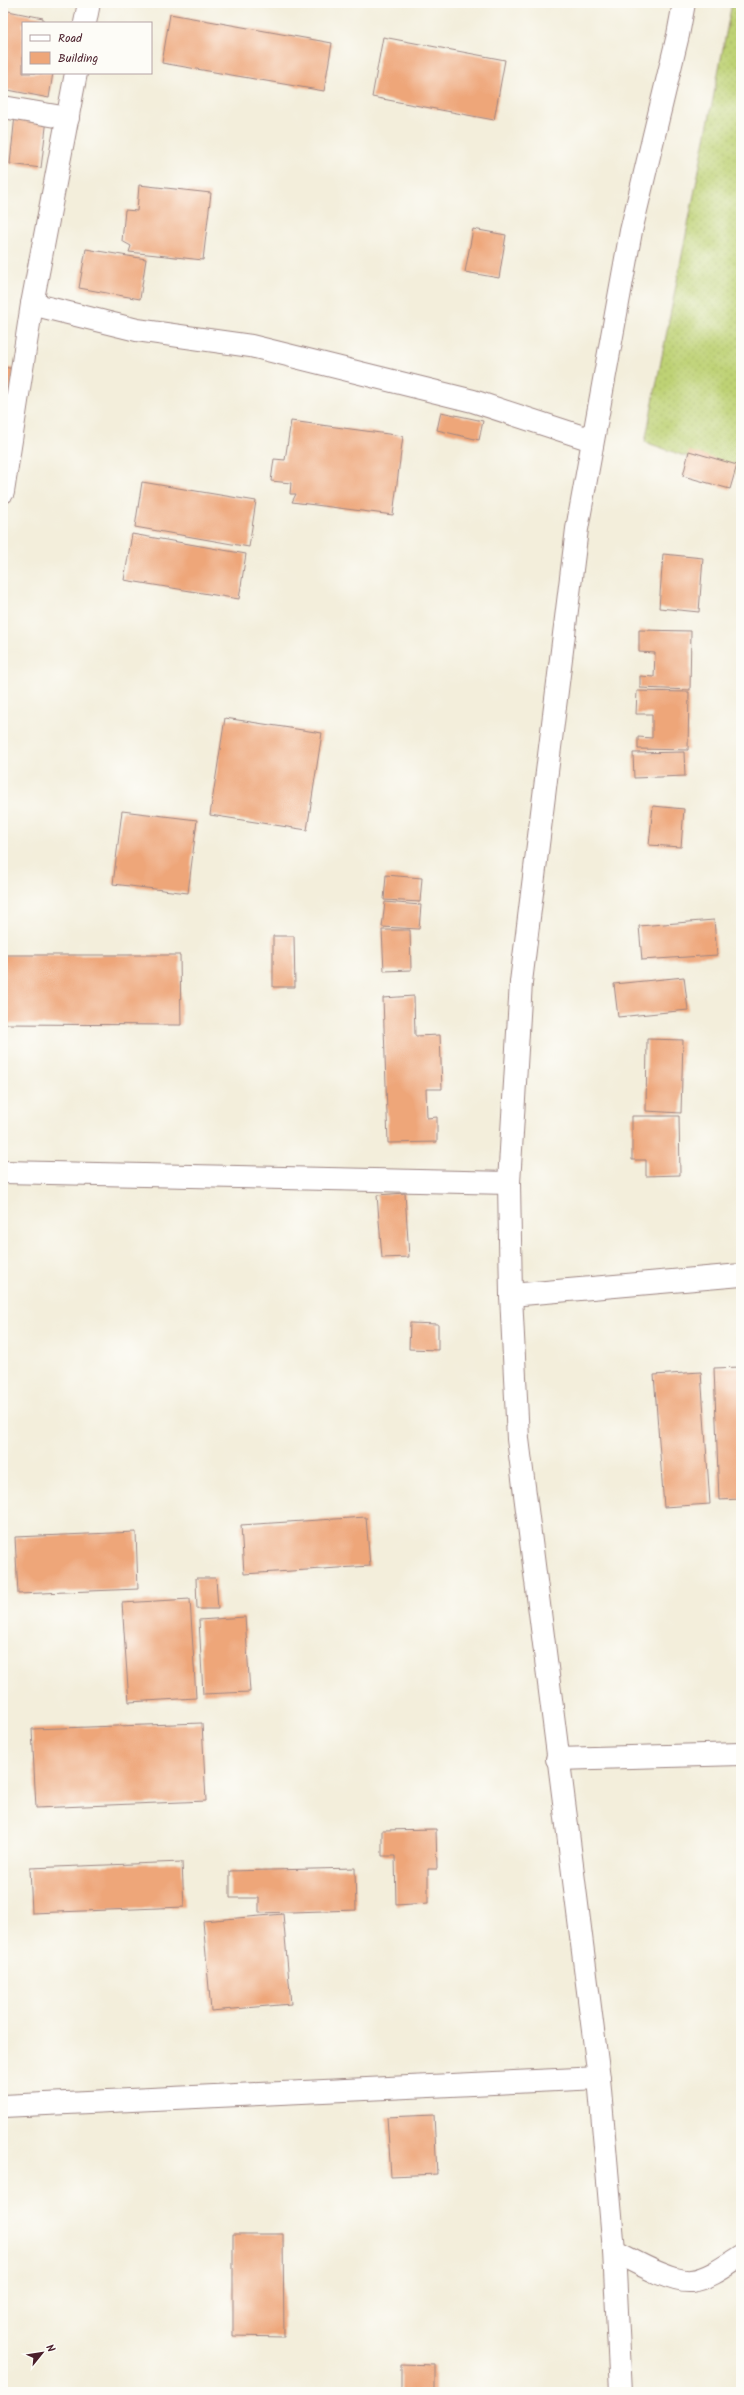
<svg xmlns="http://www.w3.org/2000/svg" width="744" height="2395" viewBox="0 0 744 2395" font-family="Kalam,sans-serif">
  <defs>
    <pattern id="grass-dots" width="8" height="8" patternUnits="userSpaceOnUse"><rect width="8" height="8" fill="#bed275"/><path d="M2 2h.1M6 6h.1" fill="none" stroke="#a5b465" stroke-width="1.8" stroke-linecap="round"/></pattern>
  </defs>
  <rect width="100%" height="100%" fill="#fdfcf7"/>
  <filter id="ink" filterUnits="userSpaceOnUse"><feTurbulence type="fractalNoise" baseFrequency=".025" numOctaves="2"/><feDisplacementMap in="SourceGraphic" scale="8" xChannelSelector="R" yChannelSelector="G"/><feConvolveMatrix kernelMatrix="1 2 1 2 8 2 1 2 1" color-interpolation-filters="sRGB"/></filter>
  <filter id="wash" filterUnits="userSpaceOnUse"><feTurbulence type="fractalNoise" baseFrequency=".012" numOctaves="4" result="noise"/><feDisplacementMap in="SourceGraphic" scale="16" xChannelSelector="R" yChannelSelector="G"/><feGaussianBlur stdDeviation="0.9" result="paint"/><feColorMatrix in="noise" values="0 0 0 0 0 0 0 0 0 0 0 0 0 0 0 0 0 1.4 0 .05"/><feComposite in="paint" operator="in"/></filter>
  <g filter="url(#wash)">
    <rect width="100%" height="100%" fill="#f3eedb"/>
    <polygon fill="url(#grass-dots)" stroke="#847850" points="732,3 741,3 741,476 645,442"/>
    <g id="blocks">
      <g fill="#eea679">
        <polygon points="3,10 43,18 43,23 23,23 23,73 53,73 49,98 3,89"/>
        <polygon points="170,14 332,43 324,91 162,63"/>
        <polygon points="383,37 505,60 494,120 372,97"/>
        <polygon points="15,115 47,119 41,168 10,164"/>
        <polygon points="139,185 211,193 203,260 129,252 131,246 122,241 125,210 137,211"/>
        <polygon points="473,229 506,235 499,278 465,272"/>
        <polygon points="86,249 146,259 140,299 79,288"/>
        <polygon points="3,367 15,369 3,429"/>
        <polygon points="441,412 483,421 479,440 437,430"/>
        <polygon points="291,421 403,436 393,515 292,502 296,494 290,494 291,483 271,481 274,459 285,460"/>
        <polygon points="689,451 737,465 730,489 683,476"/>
        <polygon points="142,482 256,501 249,547 135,527"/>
        <polygon points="132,534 246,554 239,599 124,580"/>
        <polygon points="663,554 703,558 699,612 659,608"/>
        <polygon points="639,630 691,631 690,690 640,688 640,676 654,677 655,653 639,652"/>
        <polygon points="637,691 689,692 688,750 638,749 638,737 652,738 652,714 636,714"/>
        <polygon points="225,718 322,733 307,830 210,815"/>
        <polygon points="684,752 685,776 634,778 633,753"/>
        <polygon points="653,806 684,809 681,847 649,845"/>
        <polygon points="122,811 197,820 188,893 113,884"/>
        <polygon points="386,875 422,878 420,902 384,900"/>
        <polygon points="385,902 421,905 419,929 382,927"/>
        <polygon points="714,920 717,955 642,960 639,926"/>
        <polygon points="382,930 410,930 411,970 384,971"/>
        <polygon points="273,936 294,936 295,987 273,987"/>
        <polygon points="3,955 180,955 181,1025 3,1024"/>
        <polygon points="684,977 688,1010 618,1017 614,984"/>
        <polygon points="414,996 415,1036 440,1035 442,1089 426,1089 427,1118 437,1117 437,1142 388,1143 383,998"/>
        <polygon points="647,1039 683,1040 681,1113 646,1111"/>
        <polygon points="632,1116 679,1116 680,1175 646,1176 646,1160 632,1160"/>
        <polygon points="405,1193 409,1257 382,1258 377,1195"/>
        <polygon points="410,1323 438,1324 438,1350 409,1349"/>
        <polygon points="741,1367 741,1499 719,1500 714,1368"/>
        <polygon points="701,1372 710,1504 664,1507 654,1375"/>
        <polygon points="366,1517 370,1566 244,1574 241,1525"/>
        <polygon points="136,1532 138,1589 18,1594 15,1537"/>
        <polygon points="196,1578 216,1578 218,1609 197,1609"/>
        <polygon points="190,1599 196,1698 129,1702 122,1603"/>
        <polygon points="245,1617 250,1692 203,1694 199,1620"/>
        <polygon points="202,1723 206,1801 36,1808 32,1729"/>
        <polygon points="436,1829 437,1869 428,1869 428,1903 396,1905 395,1856 382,1856 382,1830"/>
        <polygon points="182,1862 184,1907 32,1913 30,1868"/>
        <polygon points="355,1868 356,1910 259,1913 259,1898 230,1898 230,1871"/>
        <polygon points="283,1914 291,2004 211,2011 203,1921"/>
        <polygon points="434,2115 437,2174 391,2176 387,2117"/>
        <polygon points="233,2234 283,2234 284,2337 233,2336"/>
        <polygon points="401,2364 435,2365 435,2392 401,2392"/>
      </g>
    </g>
  </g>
  <g filter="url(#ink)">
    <use href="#blocks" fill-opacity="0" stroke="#9e8683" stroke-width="1"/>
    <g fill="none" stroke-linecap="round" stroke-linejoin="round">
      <g stroke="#9e8683" stroke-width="24">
        <g id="minor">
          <polyline points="85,23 89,3"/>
          <polyline points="3,107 68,118"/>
          <polyline points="32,304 137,330 251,346 473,401 592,440"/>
          <polyline points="3,492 32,304 76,73"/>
          <polyline points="3,1172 509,1183"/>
          <polyline points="511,1295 741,1275"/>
          <polyline points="557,1759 741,1754"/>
          <polyline points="3,2106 599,2078"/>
          <path d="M614 2251C632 2260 671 2283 691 2281 709 2279 727 2265 741 2256"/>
          <polyline points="621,2392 614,2251 599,2078 518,1439 511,1295 509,1183 521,982 577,529 631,231 678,35 684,3"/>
        </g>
      </g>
      <use href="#minor" stroke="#fff" stroke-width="22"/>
    </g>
  </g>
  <rect width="744" height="2395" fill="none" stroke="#fdfcf7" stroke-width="16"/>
  <rect x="22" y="22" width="130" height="52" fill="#fdfcf7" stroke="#b5a4a5"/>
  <rect x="30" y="35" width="20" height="6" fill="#ffffff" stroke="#b5a4a5"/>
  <text x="58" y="42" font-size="12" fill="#4a1f2b">Road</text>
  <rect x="30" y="52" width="20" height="12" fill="#eea679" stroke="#b5a4a5"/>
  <text x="58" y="62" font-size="12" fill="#4a1f2b">Building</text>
  <g transform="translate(42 2353) rotate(60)" stroke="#fdfcf7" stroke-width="3" paint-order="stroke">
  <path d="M0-3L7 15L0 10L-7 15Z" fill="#4a1f2b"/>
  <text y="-6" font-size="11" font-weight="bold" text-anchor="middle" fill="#4a1f2b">N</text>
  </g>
</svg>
